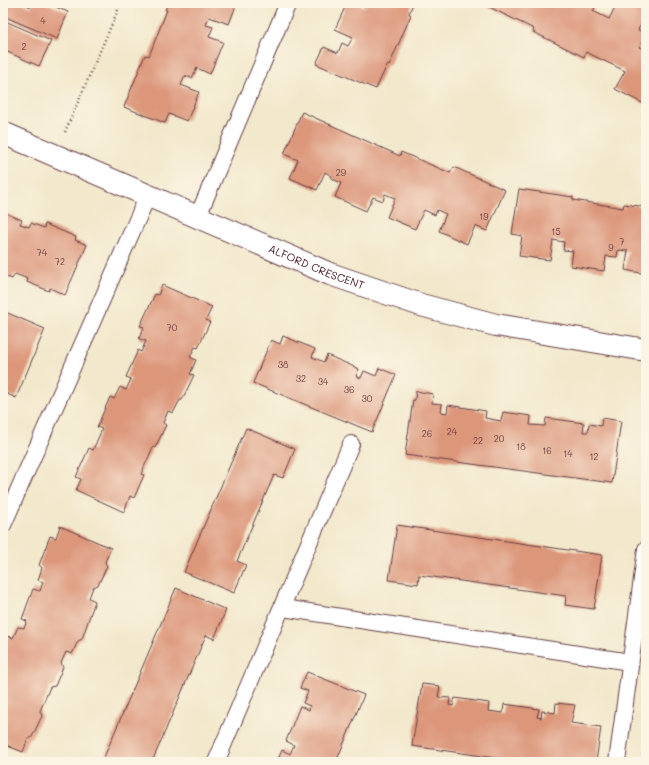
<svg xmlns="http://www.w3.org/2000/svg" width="649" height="765" viewBox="0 0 649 765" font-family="Mali,sans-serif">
  <rect width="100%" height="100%" fill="#fcf5e5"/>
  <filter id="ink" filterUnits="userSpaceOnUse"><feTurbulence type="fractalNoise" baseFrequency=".025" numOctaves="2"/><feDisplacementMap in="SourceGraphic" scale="8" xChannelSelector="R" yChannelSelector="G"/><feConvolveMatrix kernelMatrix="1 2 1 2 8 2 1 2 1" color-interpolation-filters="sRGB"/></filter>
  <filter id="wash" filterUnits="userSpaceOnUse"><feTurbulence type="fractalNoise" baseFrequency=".012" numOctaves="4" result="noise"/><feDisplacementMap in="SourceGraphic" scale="16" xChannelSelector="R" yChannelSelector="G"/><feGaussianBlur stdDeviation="0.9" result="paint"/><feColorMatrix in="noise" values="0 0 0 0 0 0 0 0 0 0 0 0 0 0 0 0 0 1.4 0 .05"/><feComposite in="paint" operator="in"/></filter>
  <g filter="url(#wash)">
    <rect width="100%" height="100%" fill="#f2e8cc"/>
    <g id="blocks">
      <g fill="#dc967a">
        <polygon points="3,3 22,3 31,7 32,3 46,3 68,12 57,39 3,16"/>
        <polygon points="168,3 237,3 229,24 209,17 206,25 213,27 209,37 223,42 210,74 197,68 192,78 185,76 181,85 199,92 187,121 169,114 165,123 124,107 145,55 149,56 167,10 165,10"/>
        <polygon points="347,3 355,3 365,7 366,3 413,3 409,14 411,15 389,66 387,65 376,89 316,64 324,47 338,53 342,43 348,46 353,37 335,29"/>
        <polygon points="481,3 597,3 593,11 609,19 617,3 646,3 646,13 638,30 646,34 639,47 646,50 646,99 644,104 615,89 625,71 586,52 584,57 533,32 534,29"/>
        <polygon points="3,20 51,41 39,66 3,50"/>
        <polygon points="302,112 400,156 401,152 450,173 454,167 505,190 487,231 475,226 467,244 439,231 446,214 437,210 435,215 424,210 415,229 387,217 395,198 385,194 383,201 373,197 366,211 335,197 341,183 331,178 332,176 325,172 317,190 290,178 298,160 284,154"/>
        <polygon points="519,189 573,197 573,200 623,208 624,204 646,207 646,274 625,270 628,251 618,250 617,257 606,256 604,271 571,266 573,251 563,250 564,242 553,240 550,260 519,256 522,236 512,234"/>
        <polygon points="3,212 22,220 20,224 29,227 31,223 44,228 45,224 76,237 75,240 87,245 65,295 50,288 49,291 27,282 28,279 15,274 12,279 3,275"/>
        <polygon points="162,285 212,307 206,320 210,322 198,348 195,347 190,357 196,360 190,374 194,375 182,400 180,400 173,413 168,411 163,423 166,425 155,448 153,447 141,474 144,475 134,498 130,496 124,512 76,490 81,479 76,477 89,448 93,450 102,429 97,427 110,397 114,399 120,387 126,390 131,379 126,377 138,350 141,352 146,341 139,339 144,327 140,326 155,294 158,295"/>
        <polygon points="3,311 45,329 16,398 3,392"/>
        <polygon points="283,336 315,349 312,357 324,362 327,355 359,369 356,376 361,378 364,371 376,376 379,368 396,375 372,432 253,383 271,340 280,344"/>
        <polygon points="416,391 433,394 432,403 442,404 441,412 447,413 448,405 486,411 485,418 501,421 503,412 531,416 530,425 545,426 546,418 584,423 583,432 588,432 589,424 601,426 602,418 621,421 612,483 405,455 413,400 415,400"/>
        <polygon points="246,428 295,449 283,478 274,475 237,561 246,565 234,593 184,572"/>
        <polygon points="397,525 602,555 594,609 565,605 566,596 419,575 418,584 389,580"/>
        <polygon points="60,526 111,548 105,562 107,566 98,585 93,587 89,598 95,601 82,639 78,641 72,654 66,652 61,663 63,667 55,686 50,687 40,711 42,716 32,737 28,739 23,752 3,744 3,645 7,636 13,638 18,627 24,628 27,621 22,619 33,589 40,591 43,582 38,580 42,568 39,565 50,536 56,538"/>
        <polygon points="176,588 226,610 214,639 206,635 152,762 102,762"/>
        <polygon points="307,672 364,695 336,762 277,762 282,750 290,754 294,745 286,741 300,706 309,710 310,706 303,703 308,691 300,688"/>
        <polygon points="422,684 440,686 438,697 450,698 449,705 453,706 455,698 489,703 488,711 503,713 504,704 539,709 537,717 541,718 542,711 555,713 556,703 575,705 571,723 601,727 596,762 525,762 412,746"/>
      </g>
    </g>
  </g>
  <g filter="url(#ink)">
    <use href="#blocks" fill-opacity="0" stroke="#633d43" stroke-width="1"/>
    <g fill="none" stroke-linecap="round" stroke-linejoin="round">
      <g stroke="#633d43" stroke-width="18">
        <g id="service">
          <polyline points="198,216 288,3"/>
          <polyline points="3,525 148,195"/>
          <polyline points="283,608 630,662"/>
          <polyline points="216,762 351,444"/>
          <polyline points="617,762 646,549"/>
        </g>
      </g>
      <g stroke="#633d43" stroke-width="24">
        <g id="minor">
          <path id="s1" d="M3 133 330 274 421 305 496 325 646 350"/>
        </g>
      </g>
      <polyline stroke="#633d43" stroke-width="2.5" stroke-dasharray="1 3" stroke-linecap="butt" points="65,132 121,3"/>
      <use href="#service" stroke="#fff" stroke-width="16"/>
      <use href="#minor" stroke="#fff" stroke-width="22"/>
    </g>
  </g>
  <g text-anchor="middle" stroke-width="3.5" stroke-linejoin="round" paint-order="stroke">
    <g font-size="9" fill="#6e3d3f">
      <text x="43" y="24">4</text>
      <text x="24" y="50">2</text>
      <text x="341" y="176">29</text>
      <text x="484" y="220">19</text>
      <text x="556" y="235">15</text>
      <text x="622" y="245">7</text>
      <text x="611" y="251">9</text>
      <text x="42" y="256">74</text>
      <text x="60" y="265">72</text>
      <text x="172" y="331">70</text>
      <text x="283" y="368">38</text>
      <text x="301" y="382">32</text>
      <text x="323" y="385">34</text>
      <text x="349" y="393">36</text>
      <text x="367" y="402">30</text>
      <text x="452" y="435">24</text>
      <text x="427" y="437">26</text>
      <text x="499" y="442">20</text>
      <text x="478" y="444">22</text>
      <text x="521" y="450">18</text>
      <text x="547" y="454">16</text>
      <text x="568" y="457">14</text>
      <text x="594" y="460">12</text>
    </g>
    <g font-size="11" fill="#4a1f2b" stroke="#fcf5e5">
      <text dy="4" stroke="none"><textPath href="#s1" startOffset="341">ALFORD CRESCENT</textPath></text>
    </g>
  </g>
  <rect width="649" height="765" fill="none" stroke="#fcf5e5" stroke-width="16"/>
</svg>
